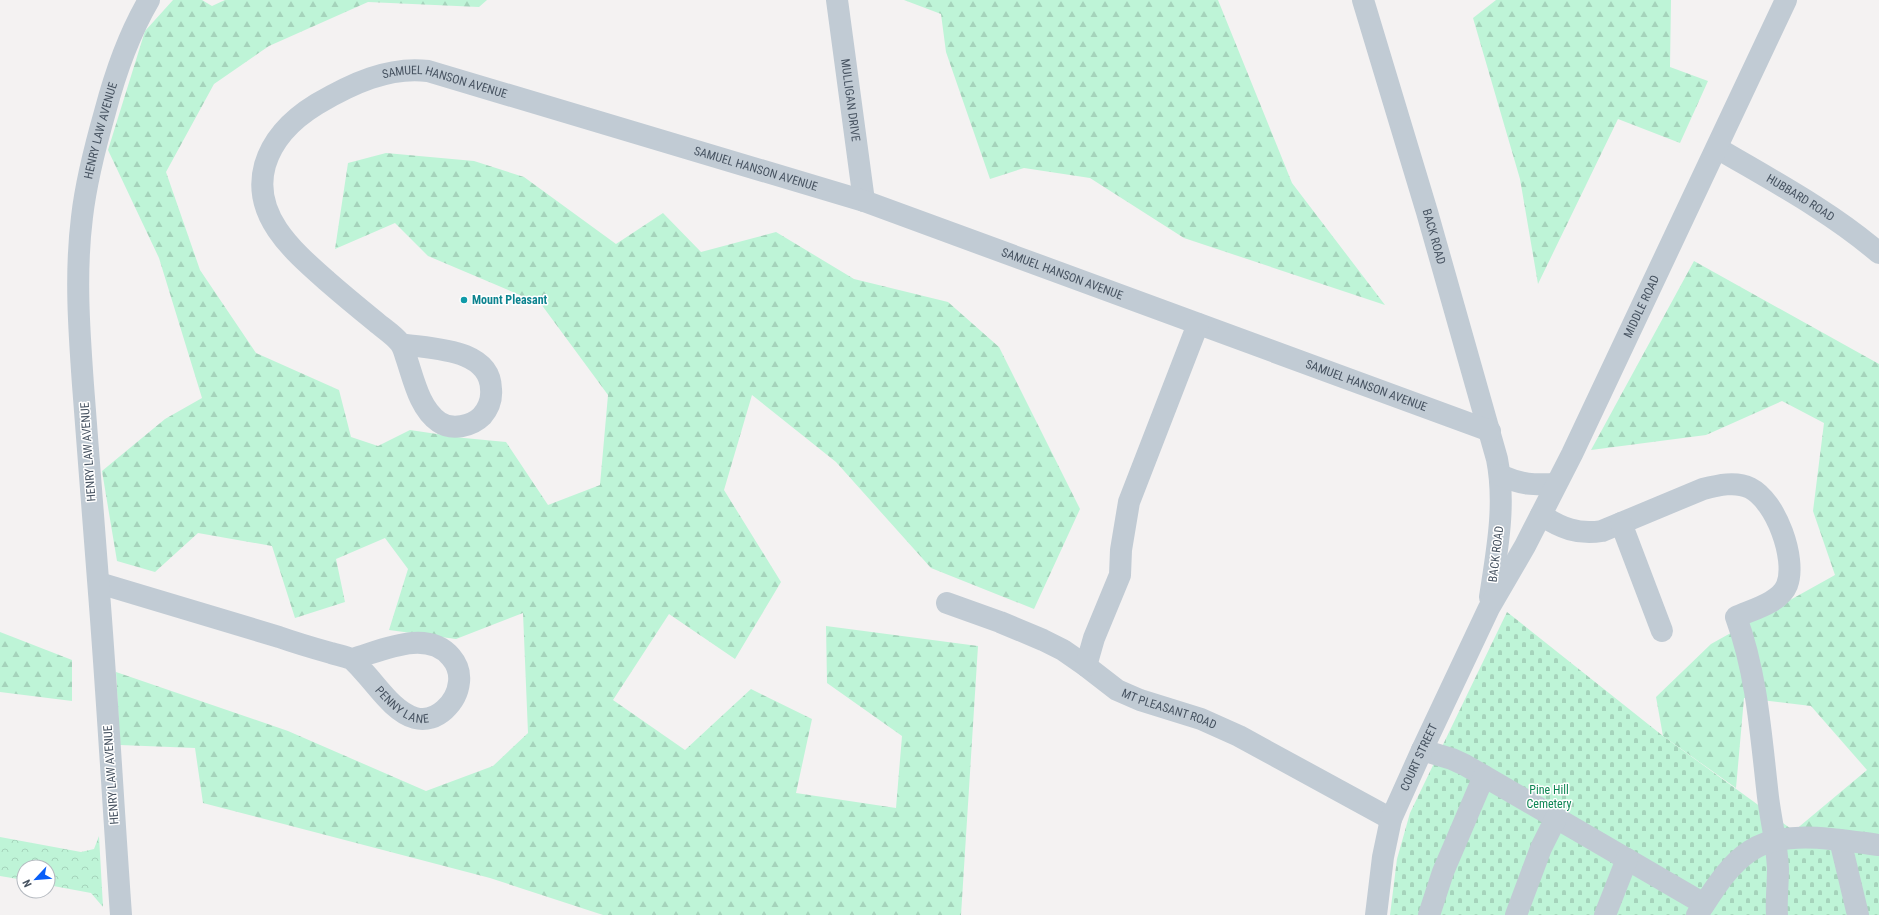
<svg xmlns="http://www.w3.org/2000/svg" width="1879" height="915" viewBox="0 0 1879 915" font-family="'Roboto Condensed',sans-serif">
  <defs>
    <pattern id="forest-firs" width="22" height="20" patternUnits="userSpaceOnUse"><rect width="22" height="20" fill="#bef4d7"/><path d="M5 1l3.5 6h-7zM16 11l3.5 6h-7z" fill="#a5d3bb"/></pattern>
    <pattern id="cemetery-stones" width="16" height="16" patternUnits="userSpaceOnUse"><rect width="16" height="16" fill="#bef4d7"/><path d="M2 7V4a2 2 0 0 1 4 0v3zM10 15v-3a2 2 0 0 1 4 0v3z" fill="#a5d3bb"/></pattern>
    <pattern id="park-crowns" width="20" height="18" patternUnits="userSpaceOnUse"><rect width="20" height="18" fill="#bef4d7"/><path d="M2 6a3 3 0 1 1 6 0M12 15a3 3 0 1 1 6 0" fill="none" stroke="#a5d3bb"/></pattern>
  </defs>
  <rect width="100%" height="100%" fill="#f4f2f2"/>
  <g fill="url(#forest-firs)">
    <polygon points="173,0 202,0 212,6 225,0 487,0 479,7 368,2 269,46 214,84 166,172 200,270 256,353 339,390 351,437 378,446 410,430 464,438 506,442 548,505 600,485 608,395 541,304 428,256 395,223 335,249 348,163 386,153 474,161 524,177 616,244 663,213 701,252 776,232 854,279 948,302 999,347 1080,509 1034,609 931,568 836,462 752,395 724,490 781,582 735,659 669,614 613,700 685,750 751,689 812,719 796,793 896,808 902,736 827,683 826,626 978,646 961,915 603,915 490,878 203,803 195,748 120,745 116,672 288,731 426,791 493,766 528,733 523,613 456,639 389,630 408,569 385,538 336,559 345,602 295,618 272,546 198,533 155,572 117,561 102,471 165,419 202,398 159,258 108,150 145,31"/>
    <polygon points="904,0 1218,0 1292,183 1385,305 1184,238 1090,178 1024,168 990,179 946,52 941,14"/>
    <polygon points="1496,0 1671,0 1670,67 1708,81 1680,143 1618,119 1538,284 1520,179 1473,18"/>
    <polygon points="1694,261 1879,364 1879,838 1794,831 1867,770 1811,706 1744,698 1736,788 1663,736 1656,697 1711,644 1835,575 1813,511 1824,423 1782,401 1706,435 1591,450"/>
    <polygon points="0,632 72,660 72,701 0,692"/>
  </g>
  <polygon fill="url(#cemetery-stones)" points="1507,612 1663,736 1794,831 1879,838 1879,915 1390,915 1397,859 1410,813"/>
  <polygon fill="url(#park-crowns)" points="99,836 103,907 91,893 48,885 48,867 24,867 24,880 0,876 0,837 81,852 94,849"/>
  <g fill="none" stroke-linecap="round" stroke-linejoin="round">
    <g stroke="#c1cbd4" stroke-width="22">
      <path id="s1" d="M837 0 864 201"/>
      <path id="s2" d="M1363 0 1427 212 1497 459C1506 505 1497 551 1490 597"/>
      <path id="s3" d="M1717 148C1773 181 1830 211 1879 253"/>
      <path id="s4" d="M401 344C431 349 490 348 491 389 492 399 488 409 482 416 472 426 452 431 439 422 420 409 414 381 407 360 405 355 404 348 400 343 394 335 384 329 376 322 360 309 343 295 327 281 293 251 251 215 265 165 273 138 294 118 317 104 351 84 389 66 428 71L864 201 1490 431"/>
      <path d="M1500 475C1522 485 1533 485 1556 484"/>
      <path d="M1541 515C1561 528 1578 535 1602 531L1703 489C1718 485 1736 481 1750 488 1776 501 1797 559 1787 585 1780 603 1751 610 1736 617 1757 674 1761 736 1768 797 1771 821 1777 844 1778 869 1778 884 1776 900 1777 915"/>
      <polyline points="1621,523 1662,631"/>
      <path id="s5" d="M99 583C159 601 219 619 279 637 296 643 313 648 331 653 337 655 345 656 351 659 356 662 360 668 364 672 378 687 394 712 415 718 437 724 457 702 459 682 460 673 457 664 451 657 427 628 381 651 352 659"/>
      <path id="s6" d="M947 603 1000 622 1043 640 1063 650 1086 666 1117 690 1140 700 1201 719 1239 736 1391 819"/>
      <polyline points="1086,666 1094,638 1120,575 1121,550 1129,502 1198,324"/>
      <polyline points="1422,750 1452,759 1465,765 1704,904"/>
      <polyline points="1840,840 1858,915"/>
      <path id="s7" d="M121 915C113 803 107 692 98 580 93 515 88 450 83 385 79 329 75 273 82 217 86 182 95 147 105 112 115 74 129 34 149 0"/>
      <path id="s8" d="M1376 915 1383 857 1391 819 1422 750 1489 608 1525 546 1572 454 1786 0"/>
      <polyline points="1429,915 1443,872 1484,776"/>
      <polyline points="1516,915 1541,848 1556,818"/>
      <polyline points="1605,915 1627,859"/>
      <path d="M1697 915C1712 893 1727 866 1750 851 1784 828 1841 840 1879 845"/>
    </g>
  </g>
  <circle fill="#0f9aa8" stroke="#fff" stroke-width="1.5" cx="464" cy="300" r="4"/>
  <g text-anchor="middle" stroke-width="3" stroke-linejoin="round" paint-order="stroke">
    <g font-size="12" fill="#475361" stroke="#fff">
      <text dy="4" stroke="none"><textPath href="#s4" startOffset="729">SAMUEL HANSON AVENUE</textPath></text>
      <text dy="4" stroke="none"><textPath href="#s1" startOffset="101">MULLIGAN DRIVE</textPath></text>
      <text dy="4" stroke="none"><textPath href="#s7" startOffset="788">HENRY LAW AVENUE</textPath></text>
      <text dy="4" stroke="none"><textPath href="#s4" startOffset="1053">SAMUEL HANSON AVENUE</textPath></text>
      <text dy="4" stroke="none"><textPath href="#s3" startOffset="97">HUBBARD ROAD</textPath></text>
      <text dy="4" stroke="none"><textPath href="#s2" startOffset="247">BACK ROAD</textPath></text>
      <text dy="4" stroke="none"><textPath href="#s4" startOffset="1377">SAMUEL HANSON AVENUE</textPath></text>
      <text dy="4" stroke="none"><textPath href="#s8" startOffset="668">MIDDLE ROAD</textPath></text>
      <text dy="4" stroke="none"><textPath href="#s4" startOffset="1701">SAMUEL HANSON AVENUE</textPath></text>
      <text transform="translate(88 452) rotate(-94)" y="4">HENRY LAW AVENUE</text>
      <text transform="translate(1496 554) rotate(-83)" y="4">BACK ROAD</text>
      <text dy="4" stroke="none"><textPath href="#s5" startOffset="334">PENNY LANE</textPath></text>
      <text dy="4" stroke="none"><textPath href="#s6" startOffset="248">MT PLEASANT ROAD</textPath></text>
      <text dy="4" stroke="none"><textPath href="#s8" startOffset="165">COURT STREET</textPath></text>
      <text transform="translate(111 775) rotate(-94)" y="4">HENRY LAW AVENUE</text>
    </g>
    <g font-size="12" font-weight="bold" fill="#0d838f" stroke="#fff" text-anchor="start">
      <text x="472" y="304">Mount Pleasant</text>
    </g>
    <g font-size="12" fill="#0e8654" stroke="#fff">
      <text x="1549" y="794">Pine Hill<tspan x="1549" dy="14">Cemetery</tspan></text>
    </g>
  </g>
  <g transform="translate(36 879) rotate(244)"><circle r="19" fill="#ffffff" stroke="#b5bac0"/>
  <path d="M0-3L7 15L0 10L-7 15Z" fill="#085ef8"/>
  <text y="-6" font-size="11" font-weight="bold" text-anchor="middle" fill="#475361">N</text>
  </g>
</svg>
